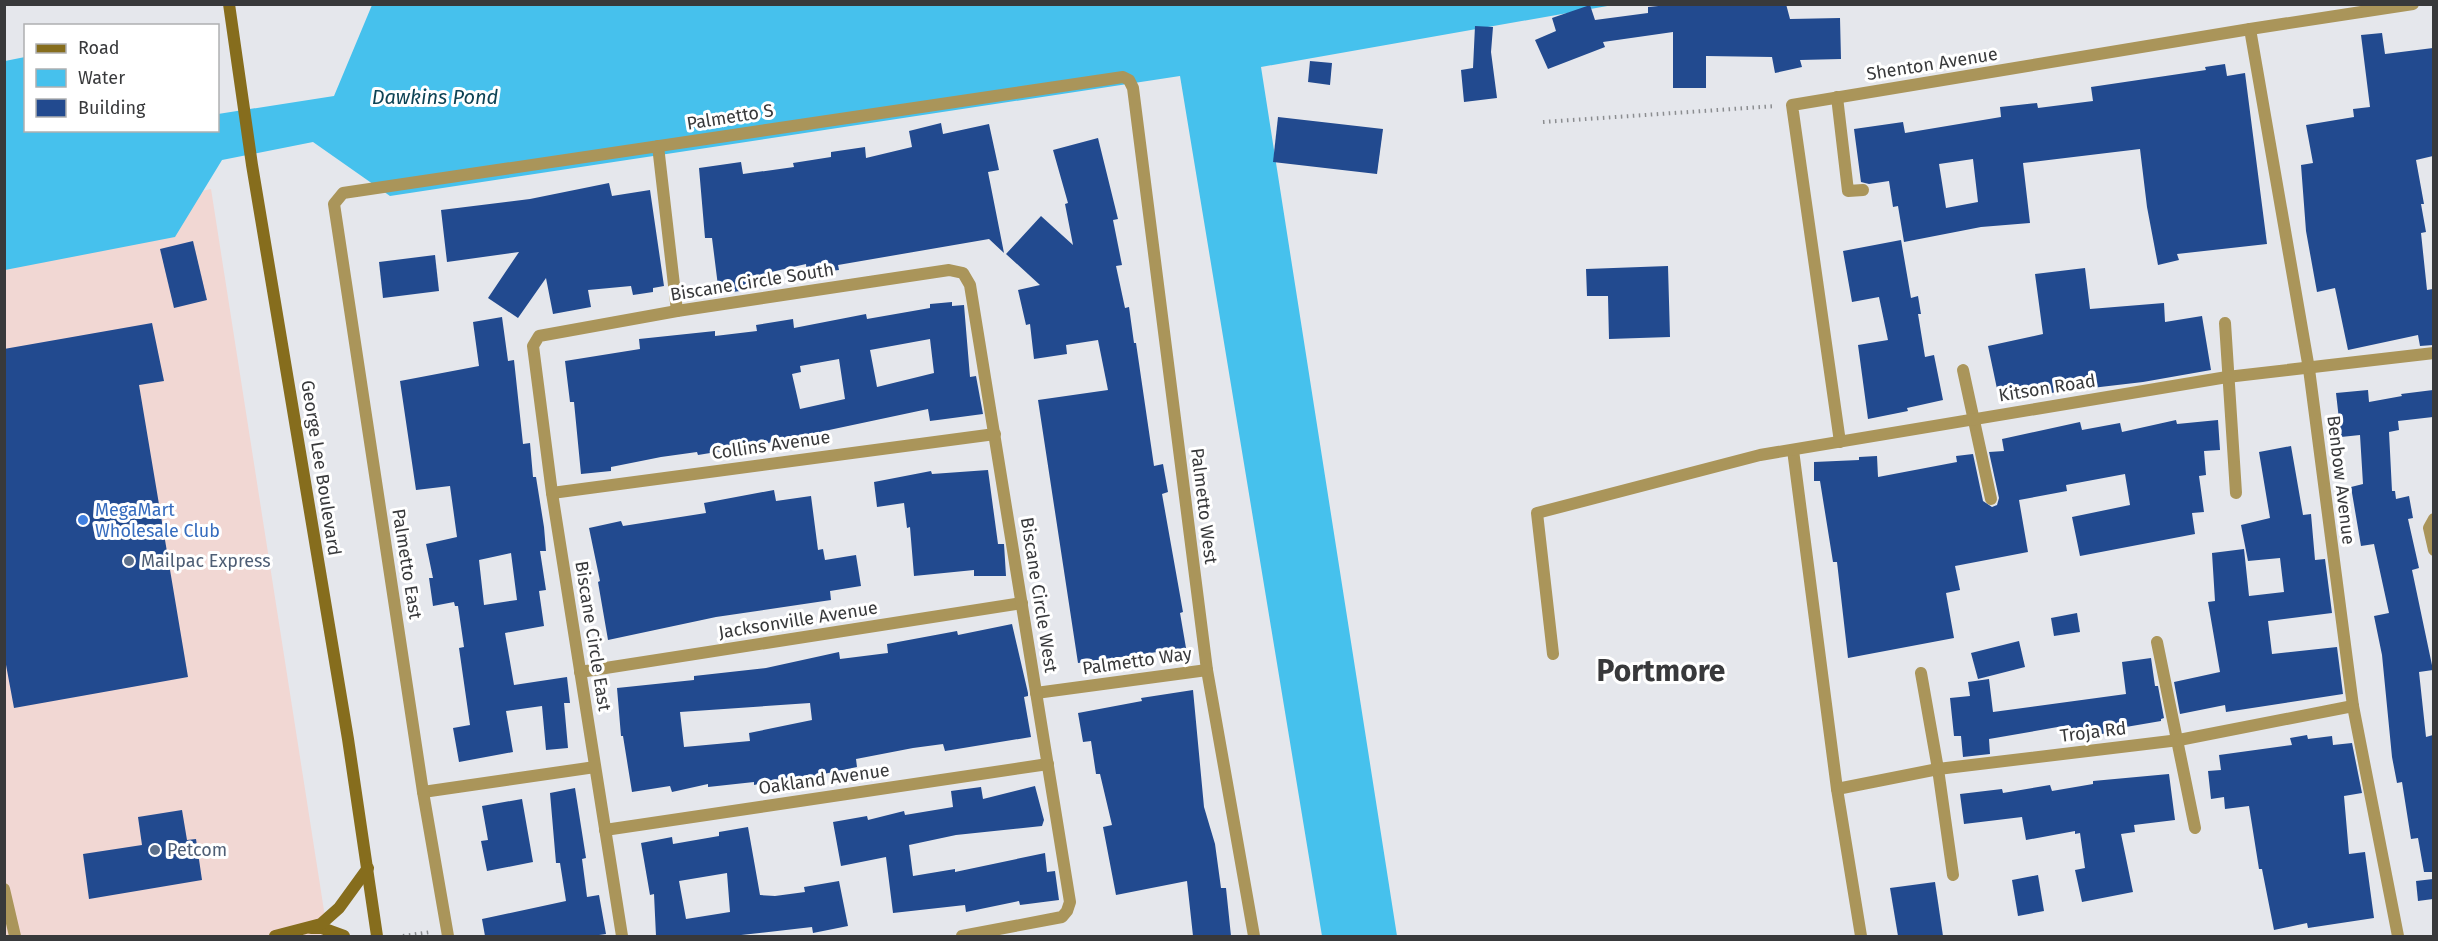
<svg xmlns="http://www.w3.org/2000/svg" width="2438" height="941" viewBox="0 0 2438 941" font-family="'Fira Sans',sans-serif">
  <rect width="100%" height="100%" fill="#e5e7ec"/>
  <polygon fill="#f1d7d3" points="211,189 328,936 5,936 4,233"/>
  <polygon fill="#46c1ed" points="372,5 1613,5 1261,67 1397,936 1322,936 1180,76 390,196 313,142 222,160 175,237 5,270 5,61 25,57 26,130 218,130 218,114 334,96"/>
  <g fill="#224a8f" fill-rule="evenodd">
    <polygon points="1679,4 1786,4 1790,19 1840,18 1841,59 1800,60 1802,67 1775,73 1772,57 1706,56 1706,88 1673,88 1673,32 1603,42 1605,47 1548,69 1535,40 1556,31 1552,18 1590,5 1595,20 1648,13 1648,7"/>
    <polygon points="1475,26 1493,27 1491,52 1497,98 1464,102 1461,70 1473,68"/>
    <polygon points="2382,33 2385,54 2433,48 2433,156 2416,160 2424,204 2421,204 2426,232 2421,233 2427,290 2433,289 2433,345 2420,346 2418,335 2348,350 2335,288 2317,292 2306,231 2301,165 2313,163 2306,125 2354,117 2353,109 2370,107 2361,35"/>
    <polygon points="1310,61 1332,63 1330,85 1308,82"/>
    <path d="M2225 64 2227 76 2245 73 2267 244 2177 254 2179 260 2158 265 2147 207 2140 149 2023 163 2030 223 1981 227 1904 242 1898 206 1893 207 1889 181 1869 184 1861 182 1854 129 1903 122 1905 133 2001 117 2000 107 2037 103 2038 108 2093 101 2091 87 2206 70 2205 67ZM1973 159 1978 202 1946 208 1939 164Z"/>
    <polygon points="1278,117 1383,129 1377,174 1273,162"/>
    <polygon points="941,123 943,134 989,124 999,170 988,172 1004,253 989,239 838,265 839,270 807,274 806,264 767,273 768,287 719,294 712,238 705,238 699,168 741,162 743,174 794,167 793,163 831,157 831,152 865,147 866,158 912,147 909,131"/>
    <polygon points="1098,138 1118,219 1113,220 1122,265 1116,266 1125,308 1129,307 1134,343 1136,343 1154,466 1163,464 1168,492 1162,494 1183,612 1180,613 1186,648 1078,663 1038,400 1108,390 1098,340 1066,345 1067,354 1034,359 1030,324 1026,325 1018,290 1040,285 1006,254 1041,216 1073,245 1065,204 1068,203 1053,150"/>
    <polygon points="609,183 612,196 650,190 664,286 653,288 653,292 633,295 631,286 588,290 591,307 553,314 546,278 518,318 488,298 519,252 447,262 441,210 530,199"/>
    <polygon points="1901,240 1911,298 1918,296 1921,314 1918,314 1925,357 1934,355 1943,400 1907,408 1908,411 1868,419 1858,345 1888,340 1879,297 1852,302 1843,251"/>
    <polygon points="193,241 207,300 174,308 160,249"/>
    <polygon points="435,255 439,291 383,298 379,262"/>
    <polygon points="1668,266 1670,337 1609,339 1608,296 1587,296 1586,269"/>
    <polygon points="2085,268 2090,309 2164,303 2165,322 2202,316 2211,370 2143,382 2083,389 2082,387 2000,403 1988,346 2043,334 2035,274"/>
    <path d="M952 302V306L964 305 970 377 976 376 983 414 930 421 928 409 759 445 698 455 697 452 661 457 611 467V471L581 474 574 402H570L565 361 640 349 639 339 715 331V336L757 331 756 325 793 319 794 328 866 314 867 319 930 308V304ZM930 339 934 373 877 387 870 350ZM839 359 845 399 800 409 792 374 801 372 800 366Z"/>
    <path d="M502 317 508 361 514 360 523 444 530 443 533 477H536L544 527 546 551H540L546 590 539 591 544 626 505 633 514 685 567 677 570 703H564L568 748 546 750 542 706 506 711 513 752 459 762 453 728 470 725 459 648 464 647 458 606H455L454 602 433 606 429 578H433L426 544 457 537 450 486 416 490 400 381 479 366 473 322ZM511 553 517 600 484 605 479 560Z"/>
    <polygon points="152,323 164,381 139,385 188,677 14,708 4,654 4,349"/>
    <polygon points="2368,390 2369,402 2402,396 2401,394 2433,390 2433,417 2398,421 2399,430 2389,432 2392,491 2395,491 2396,499 2409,496 2413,518 2408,519 2419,568 2412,570 2433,670 2419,672 2426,737 2433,735 2433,872 2424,872 2418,838 2411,839 2402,782 2397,783 2392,757 2382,655 2374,616 2389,613 2374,544 2361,546 2351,487 2363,484 2360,435 2341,437 2336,393"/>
    <polygon points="2176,420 2177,424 2218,420 2220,450 2204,451 2206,475 2199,476 2204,512 2192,513 2195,534 2080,556 2072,517 2130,505 2125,474 2066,485 2067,491 2019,500 2028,552 1955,566 1960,590 1946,593 1954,638 1848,658 1837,562 1833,562 1820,481 1814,481 1814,462 1859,460 1859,457 1877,456 1878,477 1957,462 1956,456 1973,454 1983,501 1992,507 1997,505 1999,498 1989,452 2004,451 2002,439 2080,422 2082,430 2120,423 2122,432"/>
    <polygon points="2291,446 2303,515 2311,514 2315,560 2325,559 2332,613 2268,621 2272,654 2337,647 2343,694 2226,712 2225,705 2180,714 2174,682 2220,672 2208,602 2215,601 2212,553 2244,549 2249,596 2284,592 2280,558 2248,561 2241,525 2270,518 2259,452"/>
    <polygon points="988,470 998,544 1004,544 1006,576 974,576 974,570 914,576 910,527 907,528 904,503 877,507 874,482 931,471 932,474"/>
    <polygon points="774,490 776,501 811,496 818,550 823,549 825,560 856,555 861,586 830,591 831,600 716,617 608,640 598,582 600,581 589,528 621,521 623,526 706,513 704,503"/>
    <polygon points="2077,613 2080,632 2054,636 2051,618"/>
    <path d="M1012 624 1028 693V696L1024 697 1031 737 945 751 943 744 913 748 856 759 857 767 790 781V778L754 785V782L708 787V784L672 792 670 786 632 792 623 736H621L617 688 694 680V676L766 668 839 652 840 659 888 653 887 644 957 631 958 635ZM810 703 812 720 749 733 750 741 684 747 680 712Z"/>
    <polygon points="2019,641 2025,667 1978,679 1971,653"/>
    <polygon points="2151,658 2155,686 2158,686 2164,718 2161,719 2161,721 2120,728 2120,732 2071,737 2069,725 1989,739 1990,754 1963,757 1961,736 1954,736 1950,698 1970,696 1968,682 1989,679 1993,712 2126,694 2122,662"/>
    <polygon points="1193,690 1204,807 1215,844 1221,888 1226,888 1231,936 1193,936 1187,881 1116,895 1103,827 1112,825 1100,774 1096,774 1091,741 1083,742 1078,713 1142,701 1141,698"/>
    <polygon points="2307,735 2308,739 2332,736 2333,745 2352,743 2362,793 2344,796 2349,854 2365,852 2374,918 2308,928 2307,923 2274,930 2262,869 2259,869 2249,806 2225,809 2224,797 2211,799 2208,771 2221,770 2219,755 2292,745 2290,738"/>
    <polygon points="2169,774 2175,820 2134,825 2135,832 2121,834 2133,892 2082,902 2075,870 2085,868 2080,833 2075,834 2075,831 2026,840 2022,817 1964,824 1960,794 2002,789 2003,793 2050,785 2052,791 2093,784 2093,781"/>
    <polygon points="1035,786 1044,820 1042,826 956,835 909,845 913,876 955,869 955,872 1045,853 1047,872 1055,871 1059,900 1020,905 1019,901 966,912 965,905 893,913 886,857 841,866 833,822 867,816 868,820 904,811 905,815 953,807 951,791 981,787 983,799"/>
    <polygon points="575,788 586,858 582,859 587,897 599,895 606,934 592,936 485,936 482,919 566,901 560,863 556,863 550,793"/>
    <polygon points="522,799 533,862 487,871 481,841 488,840 482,806"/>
    <polygon points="182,810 187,840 196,839 202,880 89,899 83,854 142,845 138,817"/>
    <path d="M748 827 760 895 775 896 805 892 804 887 839 881 848 926 813 933 812 927 732 936H656L654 894 650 895 641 843 672 837 673 844 719 836V832ZM727 873 730 912 686 919 679 881Z"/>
    <polygon points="2038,875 2044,911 2018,916 2012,880"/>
    <polygon points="2433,879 2433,899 2418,901 2416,881"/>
    <polygon points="1935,882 1943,936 1898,936 1890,888"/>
  </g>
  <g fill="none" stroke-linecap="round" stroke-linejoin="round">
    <g stroke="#8b8d90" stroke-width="4" stroke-dasharray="1.5 4.5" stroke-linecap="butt">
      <polyline points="1543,122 1776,106"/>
      <polyline points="403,936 431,932"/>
    </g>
    <g stroke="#aa955a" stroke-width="12">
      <polyline points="2250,29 2309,369 2353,706 2398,936"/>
      <polyline points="1837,97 1848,191 1863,190"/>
      <polyline points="658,146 677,311"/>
      <polyline points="2225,323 2236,493"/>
      <polyline points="1963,370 1991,499"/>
      <polyline points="1840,442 1792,105 2250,29 2413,4"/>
      <polyline points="1793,450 1837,789 1861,936"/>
      <polyline points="552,493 995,434"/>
      <polyline points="2157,642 2195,828"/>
      <polyline points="1553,654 1537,513 1760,455 2227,377 2434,353"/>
      <polyline points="580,672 1022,603"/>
      <polyline points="1921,673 1938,769 1953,875"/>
      <polyline points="1036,693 1207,670"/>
      <polyline points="1837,789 1938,769 2179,740 2353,706"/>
      <polyline points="423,792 595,767"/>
      <polyline points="605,830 1048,764"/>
      <polyline points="4,889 15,936"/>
      <polyline points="448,936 423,792 334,204 343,193 1123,77 1129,80 1133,88 1207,670 1254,936"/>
      <polyline points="622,936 552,493 533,346 539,336 677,311 949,270 963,273 970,285 1070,902 1067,911 1062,917 962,936"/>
    </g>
    <polyline stroke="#aa955a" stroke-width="12" points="2434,519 2429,528 2434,550"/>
    <g stroke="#866d1d" stroke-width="12">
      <polyline points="229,4 252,165 348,739 377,936"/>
      <polyline points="311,928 322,928 344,936"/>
      <polyline points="275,936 321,924 339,908 368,868"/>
    </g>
  </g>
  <circle fill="#3f7fe0" stroke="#fff" stroke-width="2" cx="83" cy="520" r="6"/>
  <g fill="#5c6f8a" stroke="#fff" stroke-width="2">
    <circle cx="129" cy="561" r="6"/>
    <circle cx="155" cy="850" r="6"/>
  </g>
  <g text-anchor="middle" stroke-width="6" stroke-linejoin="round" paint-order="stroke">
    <g font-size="18" fill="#38393b" stroke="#fff">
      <text transform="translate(1932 64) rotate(-9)" y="6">Shenton Avenue</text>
      <text transform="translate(730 117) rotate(-9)" y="6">Palmetto S</text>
      <text transform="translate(752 282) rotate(-9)" y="6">Biscane Circle South</text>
      <text transform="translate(2047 388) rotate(-9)" y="6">Kitson Road</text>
      <text transform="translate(771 445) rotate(-8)" y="6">Collins Avenue</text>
      <text transform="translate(321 468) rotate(81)" y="6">George Lee Boulevard</text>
      <text transform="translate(2341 480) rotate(83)" y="6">Benbow Avenue</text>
      <text transform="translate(1204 506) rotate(83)" y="6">Palmetto West</text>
      <text transform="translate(407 564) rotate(81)" y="6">Palmetto East</text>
      <text transform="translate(1039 595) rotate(81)" y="6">Biscane Circle West</text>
      <text transform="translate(798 620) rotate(-9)" y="6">Jacksonville Avenue</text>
      <text transform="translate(593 636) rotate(81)" y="6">Biscane Circle East</text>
      <text transform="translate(1137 661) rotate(-8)" y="6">Palmetto Way</text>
      <text transform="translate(2093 732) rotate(-7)" y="6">Troja Rd</text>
      <text transform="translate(824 779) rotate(-8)" y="6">Oakland Avenue</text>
    </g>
    <g font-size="18" fill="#366cbe" stroke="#fff" text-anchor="start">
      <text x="95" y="516">MegaMart<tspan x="95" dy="21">Wholesale Club</tspan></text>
    </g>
    <g font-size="18" fill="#4e5e75" stroke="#fff" text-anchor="start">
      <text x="141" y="567">Mailpac Express</text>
      <text x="167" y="856">Petcom</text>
    </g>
    <g font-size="20" font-style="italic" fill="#0d4355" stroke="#fff">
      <text x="435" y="104">Dawkins Pond</text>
    </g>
    <g font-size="30" font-weight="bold" fill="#38393b" stroke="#fff">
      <text x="1661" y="681">Portmore</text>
    </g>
  </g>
  <rect width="2438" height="941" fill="none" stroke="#38393b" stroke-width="12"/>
  <rect x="24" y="24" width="195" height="108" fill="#ffffff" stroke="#afb0b1" stroke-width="1.5"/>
  <rect x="36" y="44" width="30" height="9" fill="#866d1d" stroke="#afb0b1" stroke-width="1.5"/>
  <text x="78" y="54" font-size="18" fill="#38393b">Road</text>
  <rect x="36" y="69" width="30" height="18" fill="#46c1ed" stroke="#afb0b1" stroke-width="1.5"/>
  <text x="78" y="84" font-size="18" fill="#38393b">Water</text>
  <rect x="36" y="99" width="30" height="18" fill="#224a8f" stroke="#afb0b1" stroke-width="1.5"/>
  <text x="78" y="114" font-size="18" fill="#38393b">Building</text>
</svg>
